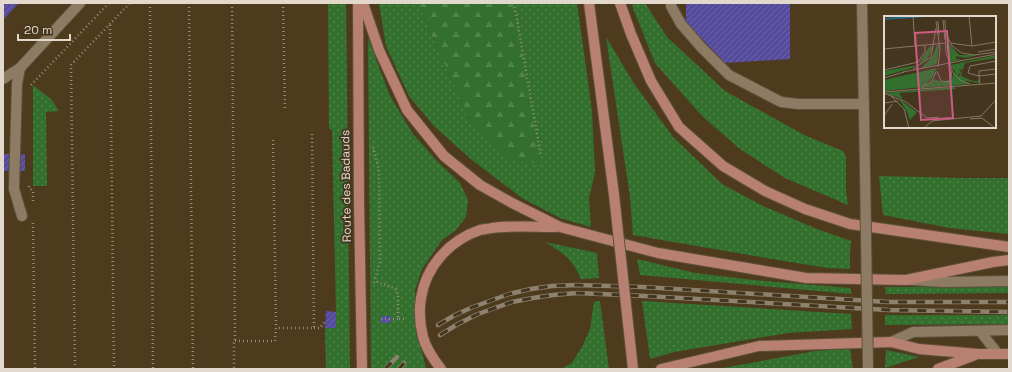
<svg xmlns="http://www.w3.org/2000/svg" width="1012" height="372" viewBox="0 0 1012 372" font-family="'Space Grotesk',sans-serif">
  <defs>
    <pattern id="grass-dots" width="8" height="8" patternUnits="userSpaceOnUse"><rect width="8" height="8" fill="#33702e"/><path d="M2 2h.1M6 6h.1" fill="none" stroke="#50844b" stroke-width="1.8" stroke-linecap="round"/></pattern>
    <pattern id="forest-firs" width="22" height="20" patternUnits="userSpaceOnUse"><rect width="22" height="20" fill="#33702e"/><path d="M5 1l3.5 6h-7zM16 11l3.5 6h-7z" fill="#50844b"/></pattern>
    <pattern id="building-hatch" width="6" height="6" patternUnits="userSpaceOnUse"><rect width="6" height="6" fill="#554b9c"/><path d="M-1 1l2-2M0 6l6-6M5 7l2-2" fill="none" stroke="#6d64a9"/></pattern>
  </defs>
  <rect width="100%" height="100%" fill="#44351e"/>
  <path fill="#4e3b1e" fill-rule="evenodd" d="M3 3H1009V369H3ZM885 17H995V127H885Z"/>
  <g fill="url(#grass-dots)">
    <polygon points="328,3 346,3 350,369 326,369 325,328 336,328 336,312 332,130 329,129"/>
    <polygon points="379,3 424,3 419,6 472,126 509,3 577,3 592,111 595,172 589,198 591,227 560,218 522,198 472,160 434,126 409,96 386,46"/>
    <polygon points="631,3 645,3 667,37 725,91 804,135 843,151 846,156 846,191 848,205 785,178 740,149 702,116 655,63"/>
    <polygon points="606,37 633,82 673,137 722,184 763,206 817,229 851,241 850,253 850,269 828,268 778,260 633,235 630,197"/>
    <polygon points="368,38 390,96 413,134 437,161 460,183 468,200 466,217 456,230 442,240 422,269 415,290 416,330 426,368 428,369 371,369"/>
    <polygon points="33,85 51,99 59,111 46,112 47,186 33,186"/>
    <polygon points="879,176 960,178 1009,178 1009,234 950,228 883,215"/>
    <path d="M545 242 597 253 599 278 581 279C572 258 563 253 545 242Z"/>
    <polygon points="637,259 695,273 753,280 850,288 852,294 640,275"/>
    <polygon points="885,287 1009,287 1009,293 886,294"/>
    <polygon points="600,301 609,369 561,369 572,363 582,347 590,329 594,302"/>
    <polygon points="642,301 851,314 852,329 788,333 674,352 650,359"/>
    <polygon points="885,315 1009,315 1009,324 885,325"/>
    <polygon points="850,349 853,369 718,369 815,351"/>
    <polygon points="886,350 919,357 885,368"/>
  </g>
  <polygon fill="url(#forest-firs)" points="424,3 513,3 540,164 511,161 472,126 419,6"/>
  <g fill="url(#building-hatch)">
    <polygon points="3,3 19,3 3,20"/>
    <polygon points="686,3 790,3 790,59 725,63 686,22"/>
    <rect x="3" y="154" width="22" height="17"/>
    <polygon points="326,311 336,312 336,328 325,328"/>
    <rect x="381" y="316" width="10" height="7"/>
  </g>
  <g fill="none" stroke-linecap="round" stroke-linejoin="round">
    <g stroke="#5e513d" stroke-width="12">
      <g id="minor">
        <polyline points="671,3 671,6 681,24 701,47 729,75 781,102 798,104 864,104"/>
        <polyline points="862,3 865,170"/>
        <polyline points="20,68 17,84 14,189 22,216"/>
        <polyline points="3,79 20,68 80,3"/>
        <polyline points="911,280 944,282 1009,281"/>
        <polyline points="980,331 998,354"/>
        <polyline points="891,342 913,332 1009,330"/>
      </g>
    </g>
    <g stroke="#5e513d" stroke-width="12">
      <g id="major">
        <polyline points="358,3 359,202 362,369"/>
        <polyline points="363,3 379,50 407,110 444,156 480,185 512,203 560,227 658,253 806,278 906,280 993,262 1009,260"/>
        <polyline points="589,3 614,195"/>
        <polyline points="620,3 631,34 651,81 679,127 723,166 765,191 805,209 850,224 1009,247"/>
        <path d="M441 369C434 360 426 349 423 337 420 325 419 310 421 298 426 266 450 240 480 230 484 229 488 229 492 228 513 225 535 227 556 227"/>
        <polyline points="661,369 759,346 891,342 919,349 978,354 1009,354"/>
        <polyline points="938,369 975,355"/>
      </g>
    </g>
    <g stroke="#978b7a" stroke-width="2.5" stroke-dasharray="1 3" stroke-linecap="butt">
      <polyline points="150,3 153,369"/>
      <polyline points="189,3 193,369"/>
      <polyline points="232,3 235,341 234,343 234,369"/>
      <polyline points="283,3 285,109"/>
      <polyline points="514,3 541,156"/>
      <polyline points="110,25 114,369"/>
      <polyline points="31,85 109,3"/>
      <polyline points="273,140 276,328"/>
      <polyline points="373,147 379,170 380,262 375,279"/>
      <polyline points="29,186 29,188 33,191 33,202"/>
      <polyline points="33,223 35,369"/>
      <polyline points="374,283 375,281 396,289 398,297 398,319 407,319"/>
      <polyline points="381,319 398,319"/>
      <polyline points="314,328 320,328 326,320"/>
      <polyline points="235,341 275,341 276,328 314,328 312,133"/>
      <polyline points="75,369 71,65 130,3"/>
    </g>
    <use href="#minor" stroke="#8d7b63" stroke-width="10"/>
    <use href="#major" stroke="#b78071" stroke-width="10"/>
    <g stroke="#8e826f" stroke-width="4.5">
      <g id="rail">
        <polyline points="438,325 455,315 473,307 509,294 531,289 552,286 577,285 643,287 888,302 1009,302"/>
        <polyline points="440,335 458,324 478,314 512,302 533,298 553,295 577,293 645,296 888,310 1009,312"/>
        <polyline points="385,369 397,357"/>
        <polyline points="399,369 404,363"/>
      </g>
    </g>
    <use href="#rail" stroke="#44351e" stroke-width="3" stroke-dasharray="9" stroke-linecap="butt"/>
    <g stroke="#5e513d" stroke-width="12" stroke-linecap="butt">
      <polyline id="minor-bridge" points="865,170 868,369"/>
    </g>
    <g stroke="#5e513d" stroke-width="12" stroke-linecap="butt">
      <polyline id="major-bridge" points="614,195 633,369"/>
    </g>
    <use href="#minor-bridge" stroke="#8d7b63" stroke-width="10"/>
    <use href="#major-bridge" stroke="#b78071" stroke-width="10"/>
  </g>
  <g text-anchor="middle" stroke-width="3.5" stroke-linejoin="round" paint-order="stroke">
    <g font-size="12" fill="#e2d9cc" stroke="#44351e">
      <text transform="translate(346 186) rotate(-91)" y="4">Route des Badauds</text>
    </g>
  </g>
  <g transform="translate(884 16)">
    <rect width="112" height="112" fill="#44351e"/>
    <path d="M65 28 75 39H94L81 42 72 40V43H79L66 46 62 29ZM53 29H55L53 48 37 52 48 41ZM50 30 43 43 28 52 0 60V55L34 49 45 31ZM112 39V42L81 47 77 60 89 65H94L95 63V67L77 64 74 61 79 54 75 53 77 56 73 60 67 49ZM53 52 48 62 39 71 0 75V73L31 65 35 68 45 63 0 70V64ZM69 57 85 68 38 72 51 63 58 66 68 63ZM70 71 72 73 15 77 19 83 1 77Z" fill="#33702e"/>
    <path d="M48 57 45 63 35 68 31 65 23 68 20 72 0 73 1 69ZM15 83 33 96 26 104 23 96Z" fill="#33702e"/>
    <path fill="none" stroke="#246980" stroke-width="2" d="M0 3 42 0"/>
    <path fill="none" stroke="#837764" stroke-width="1" d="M29 0 31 30M85 0 88 30M59 4 61 24M52 5 56 33 54 51M54 5 55 19M63 20 68 30 78 37 90 39 112 36M66 27 88 30 112 26M0 33 62 27M94 36 112 33M112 45 86 50 84 57 95 60V55L112 53M29 53 47 41 52 12M0 54 34 46 41 36V29M53 55 57 65 64 66 67 63 68 53 62 37 61 4M68 55 76 64 86 68M19 56 112 38M0 62 20 56M96 68 95 60 112 58M37 72 48 65 52 56M0 76 112 67M0 77 22 86 43 102 55 101M7 80 20 93 25 112M0 87 14 85M0 100 8 88M86 103 98 102 111 112M40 112 48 105 97 100 112 84"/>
    <path fill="#cd5c83" fill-opacity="0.15" stroke="#cd5c83" stroke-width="2" d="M63 15 69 102 37 104 31 17Z"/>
    <rect width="112" height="112" fill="none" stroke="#e2d9cc" stroke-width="2"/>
  </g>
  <rect width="1012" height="372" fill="none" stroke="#e2d9cc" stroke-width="8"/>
  <path d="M18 34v6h52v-6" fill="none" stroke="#e2d9cc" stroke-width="2"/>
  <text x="24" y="34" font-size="12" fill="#e2d9cc" stroke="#44351e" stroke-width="3" paint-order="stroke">20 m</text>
</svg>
